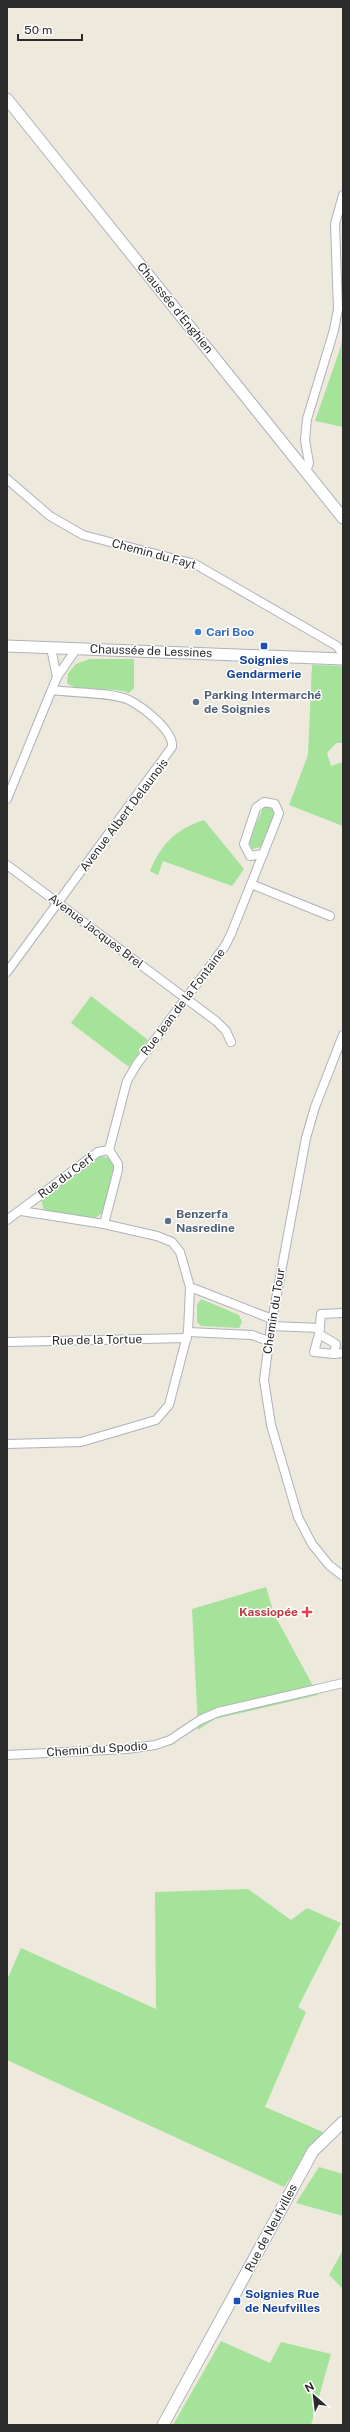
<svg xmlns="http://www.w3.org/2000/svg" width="350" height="2432" viewBox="0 0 350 2432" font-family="'Public Sans',sans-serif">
  <rect width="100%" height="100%" fill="#ede9dd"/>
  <g fill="#a5e29a">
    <polygon points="343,330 343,427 315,421 341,346"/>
    <path d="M89 659H134V688L129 693C109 685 85 696 67 683L68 673 76 664Z"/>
    <polygon points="312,665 343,666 343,743 336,743 327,753 331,766 343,762 343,826 289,805 308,755"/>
    <polygon points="264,806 273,808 275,815 262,847 252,849 248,841"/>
    <path d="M204 820 244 869 232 886 163 861 158 875 150 871C161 844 176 829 204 820Z"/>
    <polygon points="91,996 148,1040 129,1067 71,1023"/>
    <polygon points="99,1156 110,1158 114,1165 104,1212 95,1218 50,1214 44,1211 41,1199"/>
    <polygon points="201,1299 239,1315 242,1322 239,1328 201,1326 197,1322 197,1305"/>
    <polygon points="266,1587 274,1614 318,1695 215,1719 198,1730 192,1609"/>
    <polygon points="248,1889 291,1920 307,1908 341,1923 298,2007 306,2012 265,2107 323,2132 284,2187 7,2060 7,1980 21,1948 156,2009 155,1892"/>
    <polygon points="319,2167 343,2174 343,2216 296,2203"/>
    <polygon points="343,2250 343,2289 329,2275"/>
    <polygon points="221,2341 270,2363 281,2342 331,2354 311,2425 173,2425"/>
  </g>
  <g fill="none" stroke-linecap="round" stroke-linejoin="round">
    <g stroke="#b1b1be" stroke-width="10">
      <g id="street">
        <polyline points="306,471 309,463 305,440 307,419 334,330 338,309 335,224 343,195"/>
        <polyline points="7,479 50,516 83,535 195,564 337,646 343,654"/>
        <polyline points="51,648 57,677"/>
        <polyline points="7,799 57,677 77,648"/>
        <polyline points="7,865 216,1021 226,1031 231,1042"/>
        <polyline points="251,884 330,916"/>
        <path d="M7 972 172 747C174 731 143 707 129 700 112 692 72 693 52 690"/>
        <polyline points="343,1035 315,1107 306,1138 271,1326 264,1380 271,1425 298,1517 312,1544 329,1565 343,1576"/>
        <polyline points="109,1150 127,1081 137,1064 225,946 231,934 275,824 279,813 275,804 264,802 256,808 244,844 250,856 263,854"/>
        <polyline points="21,1211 104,1224 118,1170 118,1164 109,1150"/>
        <polyline points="7,1220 98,1152 109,1150"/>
        <polyline points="190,1287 272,1319"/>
        <polyline points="343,1313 321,1314 319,1334 336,1344 334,1354 343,1353"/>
        <polyline points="271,1326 320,1328"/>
        <polyline points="188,1332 252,1335 268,1341"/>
        <polyline points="319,1334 314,1352 334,1354"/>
        <polyline points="7,1342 187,1338"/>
        <polyline points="7,1444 81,1442 156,1420 169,1405 188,1332 190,1287 180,1252 172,1242 157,1236 104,1224"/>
        <polyline points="7,1755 127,1749 155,1745 170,1740 200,1720 218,1712 343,1683"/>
      </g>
    </g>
    <g stroke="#b1b1be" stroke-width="13">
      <g id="secondary">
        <polyline points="7,99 343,518"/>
        <polyline points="7,646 343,659"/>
        <polyline points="163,2425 313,2151 343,2122"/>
      </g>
    </g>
    <use href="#street" stroke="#fff" stroke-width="8"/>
    <use href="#secondary" stroke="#fff" stroke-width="11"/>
  </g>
  <circle fill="#3f7fe0" stroke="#fff" stroke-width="1.5" cx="198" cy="632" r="4"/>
  <g fill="#1a4fb4" stroke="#fff" stroke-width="1.5">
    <rect x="260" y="642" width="8" height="8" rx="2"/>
    <rect x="233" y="2297" width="8" height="8" rx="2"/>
  </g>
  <g fill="#5c6f8a" stroke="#fff" stroke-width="1.5">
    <circle cx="196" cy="702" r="4"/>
    <circle cx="168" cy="1221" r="4"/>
  </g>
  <path fill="#e0444e" stroke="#fff" stroke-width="1.5" d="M305 1606h4v4h4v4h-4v4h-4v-4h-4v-4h4z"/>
  <g text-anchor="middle" stroke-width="3" stroke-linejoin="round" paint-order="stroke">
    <g font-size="12" fill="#2b2b2b" stroke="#fff">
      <text transform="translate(175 308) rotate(51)" y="4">Chaussée d'Enghien</text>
      <text transform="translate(154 554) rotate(15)" y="4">Chemin du Fayt</text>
      <text transform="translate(151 651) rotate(2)" y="4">Chaussée de Lessines</text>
      <text transform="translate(124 815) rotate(-53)" y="4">Avenue Albert Delaunois</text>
      <text transform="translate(96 931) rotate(37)" y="4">Avenue Jacques Brel</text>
      <text transform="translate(183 1002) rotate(-53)" y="4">Rue Jean de la Fontaine</text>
      <text transform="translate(66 1176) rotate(-37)" y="4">Rue du Cerf</text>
      <text transform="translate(274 1311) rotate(-81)" y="4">Chemin du Tour</text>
      <text transform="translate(97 1340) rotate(-1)" y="4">Rue de la Tortue</text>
      <text transform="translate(97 1749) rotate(-4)" y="4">Chemin du Spodio</text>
      <text transform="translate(271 2228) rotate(-62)" y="4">Rue de Neufvilles</text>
    </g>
    <g font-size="12" font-weight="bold" fill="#366cbe" stroke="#fff" text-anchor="start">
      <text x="206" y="636">Cari Boo</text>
    </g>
    <g font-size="12" font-weight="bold" fill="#164399" stroke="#fff">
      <text x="264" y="664">Soignies<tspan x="264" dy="14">Gendarmerie</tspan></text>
      <text x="245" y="2298" text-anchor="start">Soignies Rue<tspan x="245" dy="14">de Neufvilles</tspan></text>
    </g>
    <g font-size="12" font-weight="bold" fill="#4e5e75" stroke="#fff" text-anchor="start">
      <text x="204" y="699">Parking Intermarché<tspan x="204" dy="14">de Soignies</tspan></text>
      <text x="176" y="1218">Benzerfa<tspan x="176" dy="14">Nasredine</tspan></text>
    </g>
    <g font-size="12" font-weight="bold" fill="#be3a42" stroke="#fff" text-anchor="end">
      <text x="298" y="1616">Kassiopée</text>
    </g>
  </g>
  <rect width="350" height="2432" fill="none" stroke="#2b2b2b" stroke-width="16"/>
  <g transform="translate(314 2396) rotate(332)" stroke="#ffffff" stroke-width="3" paint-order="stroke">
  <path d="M0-3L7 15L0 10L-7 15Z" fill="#2b2b2b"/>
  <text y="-6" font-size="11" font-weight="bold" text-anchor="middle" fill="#2b2b2b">N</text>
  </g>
  <path d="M18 34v6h64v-6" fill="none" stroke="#2b2b2b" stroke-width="2"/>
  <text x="24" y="34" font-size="12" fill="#2b2b2b" stroke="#ffffff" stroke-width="3" paint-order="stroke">50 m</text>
</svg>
